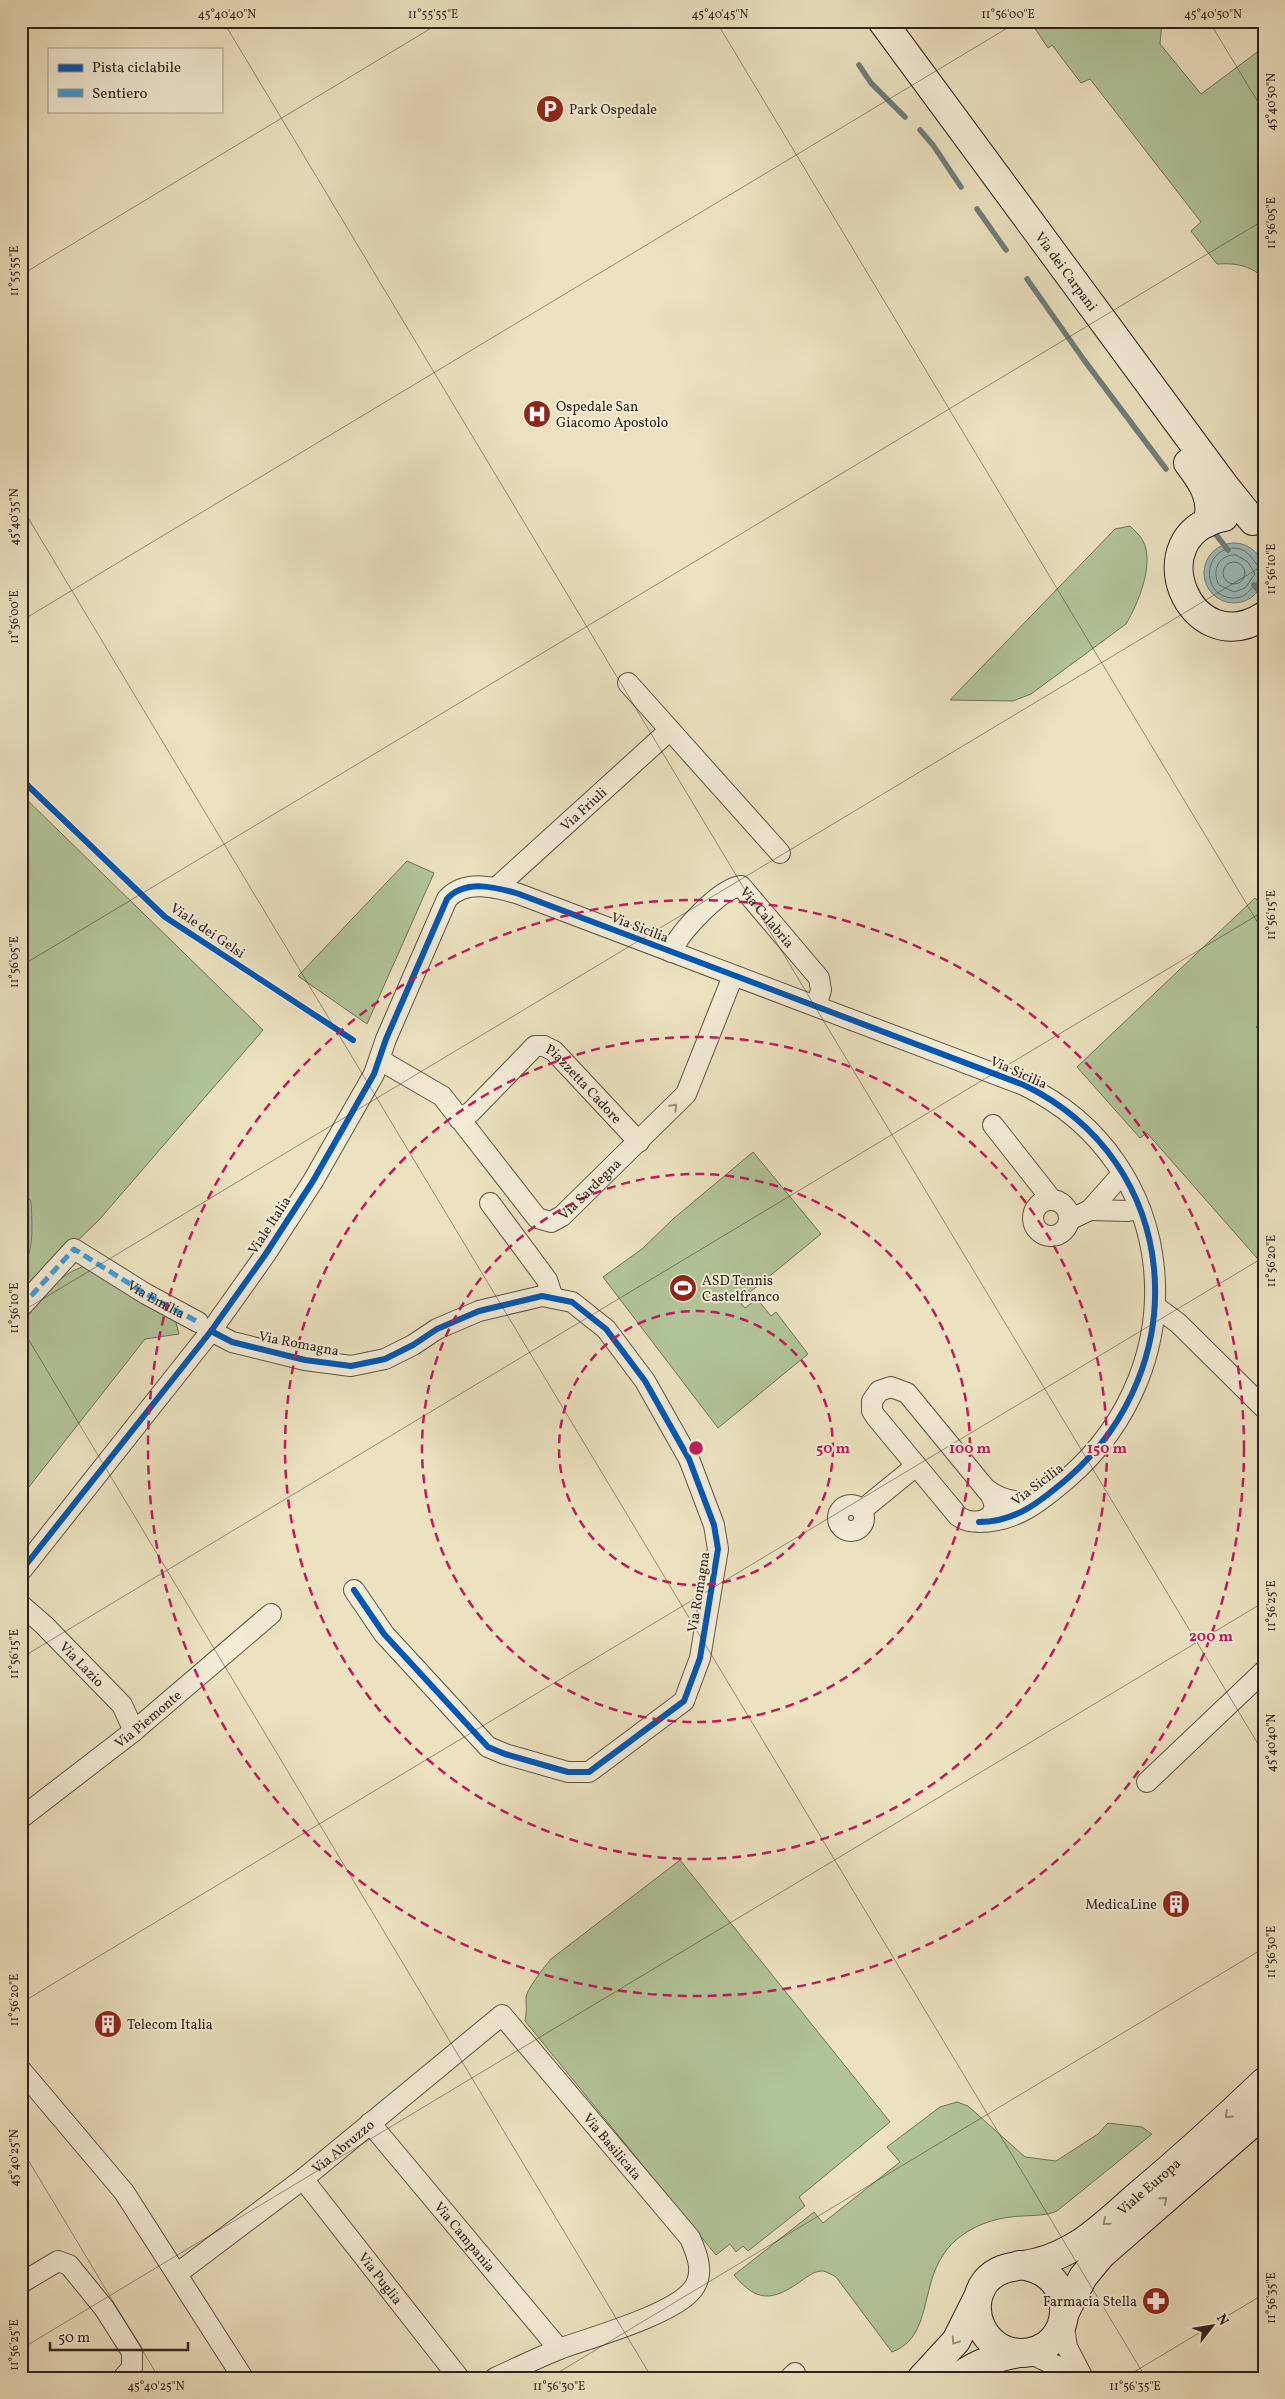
<svg xmlns="http://www.w3.org/2000/svg" width="1285" height="2399" viewBox="0 0 1285 2399" font-family="Vollkorn,serif">
  <rect width="100%" height="100%" fill="#ece2c0"/>
  <filter id="stains"><feTurbulence type="fractalNoise" baseFrequency=".004" numOctaves="4"/><feColorMatrix values="0 0 0 0 .2 0 0 0 0 .09 0 0 0 0 .02 0 0 0 .5 -.17"/></filter>
  <radialGradient id="worn" r=".72"><stop offset=".6" stop-color="#630" stop-opacity="0"/><stop offset="1" stop-color="#630" stop-opacity=".3"/></radialGradient>
  <g fill="#b1c498" stroke="#6f745a">
    <path d="M1030 21H1162L1160 44 1201 94 1264 47V278C1249 265 1236 263 1217 264L1191 231 1201 222 1090 79 1081 83 1052 45 1048 48Z"/>
    <path d="M1130 526C1134 530 1140 535 1143 541 1155 563 1138 604 1126 624L1031 694 1013 701 950 700 1115 529Z"/>
    <polygon points="21,794 263,1030 99,1220 21,1295"/>
    <polygon points="407,861 434,873 367,1024 298,976"/>
    <polygon points="1255,898 1264,907 1264,1020 1256,1027 1264,1035 1264,1266 1147,1133 1140,1138 1077,1067"/>
    <polygon points="753,1152 821,1234 739,1301 745,1308 757,1299 771,1316 776,1312 808,1354 718,1428 603,1277 642,1249 673,1219"/>
    <path d="M93 1264 174 1315 179 1334 145 1339 21 1497V1319C42 1296 61 1270 93 1264Z"/>
    <path d="M680 1860 890 2122 799 2197 805 2206 748 2251 743 2246 736 2252 730 2244 716 2255 525 2021C527 2012 526 2007 526 1998 526 1990 545 1966 551 1959Z"/>
    <path d="M957 2102 968 2106 1025 2157 1056 2161 1098 2134 1108 2123 1142 2127 1152 2134 1057 2211C1045 2216 1035 2215 1023 2216 998 2217 975 2224 956 2240 943 2251 934 2269 930 2286 923 2310 921 2342 892 2352L836 2277C832 2275 826 2271 822 2271 814 2271 807 2277 801 2281 773 2301 757 2303 734 2275L814 2212 823 2223 900 2162 887 2147 940 2107Z"/>
  </g>
  <g fill="#9cbcbc" stroke="#707f7c">
    <circle cx="1234" cy="573" r="30"/>
    <path d="M21 1191 31 1201C32 1224 35 1251 21 1271Z"/>
  </g>
  <g fill="none" stroke-linecap="round" stroke-linejoin="round">
    <g stroke="#64706c" stroke-width="1">
      <path d="M1236 555 1248 562 1255 574 1245 588 1234 592 1219 585C1211 570 1219 554 1236 555Z"/>
      <circle cx="1234" cy="573" r="11"/>
      <path d="M1264 569C1253 567 1252 548 1234 548 1202 549 1201 597 1233 598 1251 599 1252 580 1264 579"/>
      <path d="M21 1198C33 1210 25 1246 21 1262"/>
    </g>
    <g stroke="#707f7c" stroke-width="5.5">
      <polyline points="859,65 871,83 905,117"/>
      <polyline points="920,130 933,145 961,187"/>
      <polyline points="977,209 1006,250"/>
      <polyline points="1027,279 1084,360 1166,469"/>
      <polyline points="1217,536 1228,550"/>
      <polyline points="1254,585 1263,596"/>
    </g>
    <g stroke="#5d5445" stroke-width="22">
      <g id="street">
        <polyline points="628,683 780,853"/>
        <path id="s1" d="M496 888 670 730"/>
        <path id="s2" d="M671 952C680 932 719 889 741 886L819 978 821 990 816 1006"/>
        <path id="s3" d="M380 1060 442 1096 537 1218 551 1222 562 1216 686 1094 733 976"/>
        <path id="s4" d="M459 1119 471 1112 535 1046H544L554 1051 639 1142"/>
        <polyline points="993,1125 1052,1200"/>
        <circle cx="1051" cy="1218" r="18"/>
        <polyline points="490,1203 547,1280 553,1298"/>
        <polyline points="1090,1210 1128,1211 1140,1209"/>
        <polyline points="1069,1220 1090,1210 1122,1174"/>
        <polyline points="1155,1306 1178,1323 1264,1408"/>
        <path id="s5" d="M21 1307 74 1249 146 1294 198 1322"/>
        <polyline points="211,1331 232,1342 305,1360 351,1366 385,1359 413,1345 437,1329 479,1311 542,1296 572,1302 606,1329 645,1381 689,1459 714,1525 718,1549 700,1658 684,1701 589,1772 568,1772 505,1754 488,1747 384,1634 354,1590"/>
        <path d="M891 1387 907 1393 990 1494C1005 1516 977 1530 958 1516L876 1417 872 1411V1401L879 1391Z"/>
        <path d="M986 1489C1003 1502 1022 1505 1042 1498"/>
        <circle cx="851" cy="1518" r="13"/>
        <polyline points="862,1510 916,1466"/>
        <path d="M21 1571 211 1331 265 1255 313 1181 374 1074 386 1039 447 899C465 879 496 887 519 894L1024 1085C1183 1162 1197 1366 1068 1478 1041 1501 1016 1522 979 1522"/>
        <path id="s6" d="M21 1605 44 1625 122 1705 134 1731"/>
        <polyline points="1147,1782 1264,1671"/>
        <path id="s7" d="M21 1818 134 1731 271 1614"/>
        <polyline points="21,2070 124,2192 243,2378"/>
        <path id="s8" d="M370 2123 559 2349"/>
        <path id="s9" d="M303 2179 459 2378"/>
        <path id="s10" d="M178 2273 303 2179 502 2015 690 2238C697 2254 705 2273 693 2289 675 2314 593 2337 562 2348 539 2357 517 2368 495 2378"/>
        <polyline points="21,2283 58,2261 69,2265 104,2308 132,2352 132,2368 123,2378"/>
        <polyline points="1063,2321 1067,2347 1083,2378"/>
        <polyline points="1027,2352 1082,2378"/>
        <polyline points="790,2378 795,2373"/>
      </g>
    </g>
    <g stroke="#2d241c" stroke-width="30">
      <g id="secondary">
        <path id="s11" d="M882 21 1224 485 1253 521"/>
        <path d="M1188 463C1202 481 1215 500 1207 523"/>
        <path d="M1224 517C1137 534 1189 664 1264 616"/>
        <path id="s12" d="M1019 2265C1082 2271 1076 2353 1020 2353 984 2352 964 2309 986 2281 1001 2264 1018 2268 1038 2262 1054 2258 1068 2251 1082 2242 1101 2229 1118 2213 1135 2198 1179 2161 1222 2122 1264 2082"/>
        <polyline points="1064,2314 1083,2277 1101,2255 1264,2113"/>
        <polyline points="922,2378 956,2341 977,2299"/>
        <path d="M957 2378C977 2363 996 2357 1020 2353"/>
      </g>
    </g>
    <use href="#street" stroke="#f3ecd6" stroke-width="20"/>
    <use href="#secondary" stroke="#f3ecd6" stroke-width="28"/>
    <polyline stroke="#3d9cdf" stroke-width="5" stroke-dasharray="10 5" stroke-linecap="butt" points="21,1307 74,1249 146,1294 198,1322"/>
    <g stroke="#f3ecd6" stroke-width="9">
      <g id="cycleway">
        <polyline points="21,779 165,917 353,1040"/>
        <polyline points="211,1331 232,1342 305,1360 351,1366 385,1359 413,1345 437,1329 479,1311 542,1296 572,1302 606,1329 645,1381 689,1459 714,1525 718,1549 700,1658 684,1701 589,1772 568,1772 505,1754 488,1747 384,1634 354,1590"/>
        <path d="M21 1571 211 1331 265 1255 313 1181 374 1074 386 1039 447 899C465 879 496 887 519 894L1024 1085C1183 1162 1197 1366 1068 1478 1041 1501 1016 1522 979 1522"/>
      </g>
    </g>
    <use href="#cycleway" stroke="#0057b8" stroke-width="6"/>
  </g>
  <defs><path id="oneway-chevron" d="M-2-3.5L2.5 0L-2 3.5" fill="none" stroke-width="1.6" stroke-linecap="round" stroke-linejoin="round" transform="scale(1.25)"/></defs>
  <g stroke="#9a9282">
    <use href="#oneway-chevron" transform="translate(674 1107) rotate(-46)"/>
    <use href="#oneway-chevron" transform="translate(1228 2115) rotate(137)"/>
    <use href="#oneway-chevron" transform="translate(1164 2200) rotate(-40)"/>
    <use href="#oneway-chevron" transform="translate(1106 2222) rotate(139)"/>
    <use href="#oneway-chevron" transform="translate(955 2341) rotate(124)"/>
  </g>
  <path fill="none" stroke="#2d241c" stroke-width="1" stroke-opacity="0.45" d="M223 21 1264 1754M716 21 1264 933M1209 21 1264 112M21 275 443 21M21 506 1146 2378M21 621 1019 21M21 966 1264 220M21 1312 1264 565M21 1327 652 2378M21 1658 1264 911M21 2003 1264 1257M21 2148 159 2378M21 2349 1264 1602M549 2378 1264 1948M1124 2378 1264 2294"/>
  <g fill="none" stroke="#c2185b" stroke-width="2.5" stroke-dasharray="9 6">
    <circle cx="696" cy="1448" r="137"/>
    <circle cx="696" cy="1448" r="274"/>
    <circle cx="696" cy="1448" r="411"/>
    <circle cx="696" cy="1448" r="548"/>
  </g>
  <defs>
    <g id="parking-disc" transform="scale(1.4375)"><circle r="9.5" fill="#8f2418" stroke="#f3ecd6"/><path d="M-3.5-5.5H1a3.5 3.5 0 0 1 0 7H-1V5.5H-3.5ZM-1-3.4V-.6H.8a1.4 1.4 0 0 0 0-2.8Z" fill="#fff"/></g>
    <g id="hospital-disc" transform="scale(1.4375)"><circle r="9.5" fill="#8f2418" stroke="#f3ecd6"/><path d="M-5-5h3v3.5h4V-5h3V5h-3V1.5h-4V5h-3Z" fill="#fff"/></g>
    <g id="stadium-disc" transform="scale(1.4375)"><circle r="9.5" fill="#8f2418" stroke="#f3ecd6"/><path d="M0-5a6.5 5 0 1 0 0 10a6.5 5 0 1 0 0-10ZM-3.5-1.8h7v3.6h-7Z" fill="#fff"/></g>
    <g id="building-disc" transform="scale(1.4375)"><circle r="9.5" fill="#8f2418" stroke="#f3ecd6"/><path d="M-4-6H4V6H1V3H-1V6H-4ZM-2.5-4.3h1.7v1.8h-1.7ZM.8-4.3h1.7v1.8H.8ZM-2.5-1h1.7V.8h-1.7ZM.8-1h1.7V.8H.8Z" fill="#fff"/></g>
    <g id="pharmacy-disc" transform="scale(1.4375)"><circle r="9.5" fill="#8f2418" stroke="#f3ecd6"/><path d="M-2-6h4v4h4v4h-4v4h-4v-4h-4v-4h4Z" fill="#fff"/></g>
  </defs>
  <g fill-rule="evenodd">
    <use href="#parking-disc" x="550" y="109"/>
    <use href="#hospital-disc" x="537" y="414"/>
    <use href="#stadium-disc" x="683" y="1288"/>
    <use href="#building-disc" x="1176" y="1904"/>
    <use href="#building-disc" x="108" y="2024"/>
    <use href="#pharmacy-disc" x="1156" y="2301"/>
  </g>
  <g text-anchor="middle" stroke-width="4" stroke-linejoin="round" paint-order="stroke">
    <g font-size="14" fill="#2d241c" stroke="#f3ecd6" text-anchor="start">
      <text x="569" y="114">Park Ospedale</text>
      <text x="556" y="411">Ospedale San<tspan x="556" dy="16">Giacomo Apostolo</tspan></text>
      <text x="702" y="1285">ASD Tennis<tspan x="702" dy="16">Castelfranco</tspan></text>
      <text x="1157" y="1909" text-anchor="end">MedicaLine</text>
      <text x="127" y="2029">Telecom Italia</text>
      <text x="1137" y="2306" text-anchor="end">Farmacia Stella</text>
    </g>
    <g font-size="14" fill="#2d241c" stroke="#f3ecd6">
      <text dy="5" stroke="none"><textPath href="#s11" startOffset="311">Via dei Carpani</textPath></text>
      <text dy="5" stroke="none"><textPath href="#s1" startOffset="118">Via Friuli</textPath></text>
      <text dy="5" stroke="none"><textPath href="#s2" startOffset="139">Via Calabria</textPath></text>
      <text transform="translate(640 927) rotate(21)" y="5">Via Sicilia</text>
      <text transform="translate(208 930) rotate(34)" y="5">Viale dei Gelsi</text>
      <text transform="translate(1019 1072) rotate(24)" y="5">Via Sicilia</text>
      <text dy="5" stroke="none"><textPath href="#s4" startOffset="170">Piazzetta Cadore</textPath></text>
      <text dy="5" stroke="none"><textPath href="#s3" startOffset="292">Via Sardegna</textPath></text>
      <text transform="translate(269 1225) rotate(-57)" y="5">Viale Italia</text>
      <text dy="5" stroke="none"><textPath href="#s5" startOffset="175">Via Emilia</textPath></text>
      <text transform="translate(299 1343) rotate(11)" y="5">Via Romagna</text>
      <text transform="translate(1037 1484) rotate(-37)" y="5">Via Sicilia</text>
      <text transform="translate(698 1592) rotate(-81)" y="5">Via Romagna</text>
      <text dy="5" stroke="none"><textPath href="#s6" startOffset="85">Via Lazio</textPath></text>
      <text dy="5" stroke="none"><textPath href="#s7" startOffset="161">Via Piemonte</textPath></text>
      <text dy="5" stroke="none"><textPath href="#s10" startOffset="208">Via Abruzzo</textPath></text>
      <text dy="5" stroke="none"><textPath href="#s10" startOffset="586">Via Basilicata</textPath></text>
      <text dy="5" stroke="none"><textPath href="#s12" startOffset="429">Viale Europa</textPath></text>
      <text dy="5" stroke="none"><textPath href="#s8" startOffset="148">Via Campania</textPath></text>
      <text dy="5" stroke="none"><textPath href="#s9" startOffset="126">Via Puglia</textPath></text>
    </g>
  </g>
  <circle cx="696" cy="1448" r="8" fill="#c2185b" stroke="#f3ecd6" stroke-width="2.5"/>
  <g font-size="15" text-anchor="middle" font-weight="bold" fill="#c2185b" stroke="#f3ecd6" stroke-width="4" stroke-linejoin="round" paint-order="stroke">
    <text x="833" y="1453">50 m</text>
    <text x="970" y="1453">100 m</text>
    <text x="1107" y="1453">150 m</text>
    <text x="1211" y="1641">200 m</text>
  </g>
  <rect width="1285" height="2399" fill="none" stroke="#ece2c0" stroke-width="55"/>
  <rect x="48" y="48" width="175" height="65" fill="#f3ecd6" stroke="#a49c8c"/>
  <rect x="58" y="64" width="25" height="8" fill="#0057b8" stroke="#a49c8c"/>
  <text x="92" y="72" font-size="15" fill="#2d241c">Pista ciclabile</text>
  <rect x="58" y="89" width="25" height="8" fill="#3d9cdf" stroke="#a49c8c"/>
  <text x="92" y="98" font-size="15" fill="#2d241c">Sentiero</text>
  <g transform="translate(1212 2326) rotate(59)" stroke="#f3ecd6" stroke-width="4" paint-order="stroke">
  <path d="M0-4L9 19L0 12L-9 19Z" fill="#2d241c"/>
  <text y="-8" font-size="14" font-weight="bold" text-anchor="middle" fill="#2d241c">N</text>
  </g>
  <path d="M50 2342v8h138v-8" fill="none" stroke="#2d241c" stroke-width="2.5"/>
  <text x="58" y="2342" font-size="15" fill="#2d241c" stroke="#f3ecd6" stroke-width="4" paint-order="stroke">50 m</text>
  <rect x="28" y="28" width="1230" height="2344" fill="none" stroke="#2d241c" stroke-width="2"/>
  <g font-size="12" text-anchor="middle" fill="#2d241c">
    <text x="227" y="18">45°40'40"N</text>
    <text x="433" y="18">11°55'55"E</text>
    <text x="720" y="18">45°40'45"N</text>
    <text x="1008" y="18">11°56'00"E</text>
    <text x="1213" y="18">45°40'50"N</text>
    <text transform="translate(1271 102) rotate(-90)" y="4">45°40'50"N</text>
    <text transform="translate(1271 223) rotate(-90)" y="4">11°56'05"E</text>
    <text transform="translate(14 271) rotate(-90)" y="4">11°55'55"E</text>
    <text transform="translate(14 517) rotate(-90)" y="4">45°40'35"N</text>
    <text transform="translate(1271 569) rotate(-90)" y="4">11°56'10"E</text>
    <text transform="translate(14 617) rotate(-90)" y="4">11°56'00"E</text>
    <text transform="translate(1271 915) rotate(-90)" y="4">11°56'15"E</text>
    <text transform="translate(14 962) rotate(-90)" y="4">11°56'05"E</text>
    <text transform="translate(1271 1261) rotate(-90)" y="4">11°56'20"E</text>
    <text transform="translate(14 1308) rotate(-90)" y="4">11°56'10"E</text>
    <text transform="translate(1271 1606) rotate(-90)" y="4">11°56'25"E</text>
    <text transform="translate(14 1654) rotate(-90)" y="4">11°56'15"E</text>
    <text transform="translate(1271 1743) rotate(-90)" y="4">45°40'40"N</text>
    <text transform="translate(1271 1952) rotate(-90)" y="4">11°56'30"E</text>
    <text transform="translate(14 2000) rotate(-90)" y="4">11°56'20"E</text>
    <text transform="translate(14 2158) rotate(-90)" y="4">45°40'25"N</text>
    <text transform="translate(1271 2298) rotate(-90)" y="4">11°56'35"E</text>
    <text transform="translate(14 2345) rotate(-90)" y="4">11°56'25"E</text>
    <text x="156" y="2390">45°40'25"N</text>
    <text x="559" y="2390">11°56'30"E</text>
    <text x="1135" y="2390">11°56'35"E</text>
  </g>
  <rect width="100%" height="100%" filter="url(#stains)"/>
  <rect width="100%" height="100%" fill="url(#worn)"/>
</svg>
